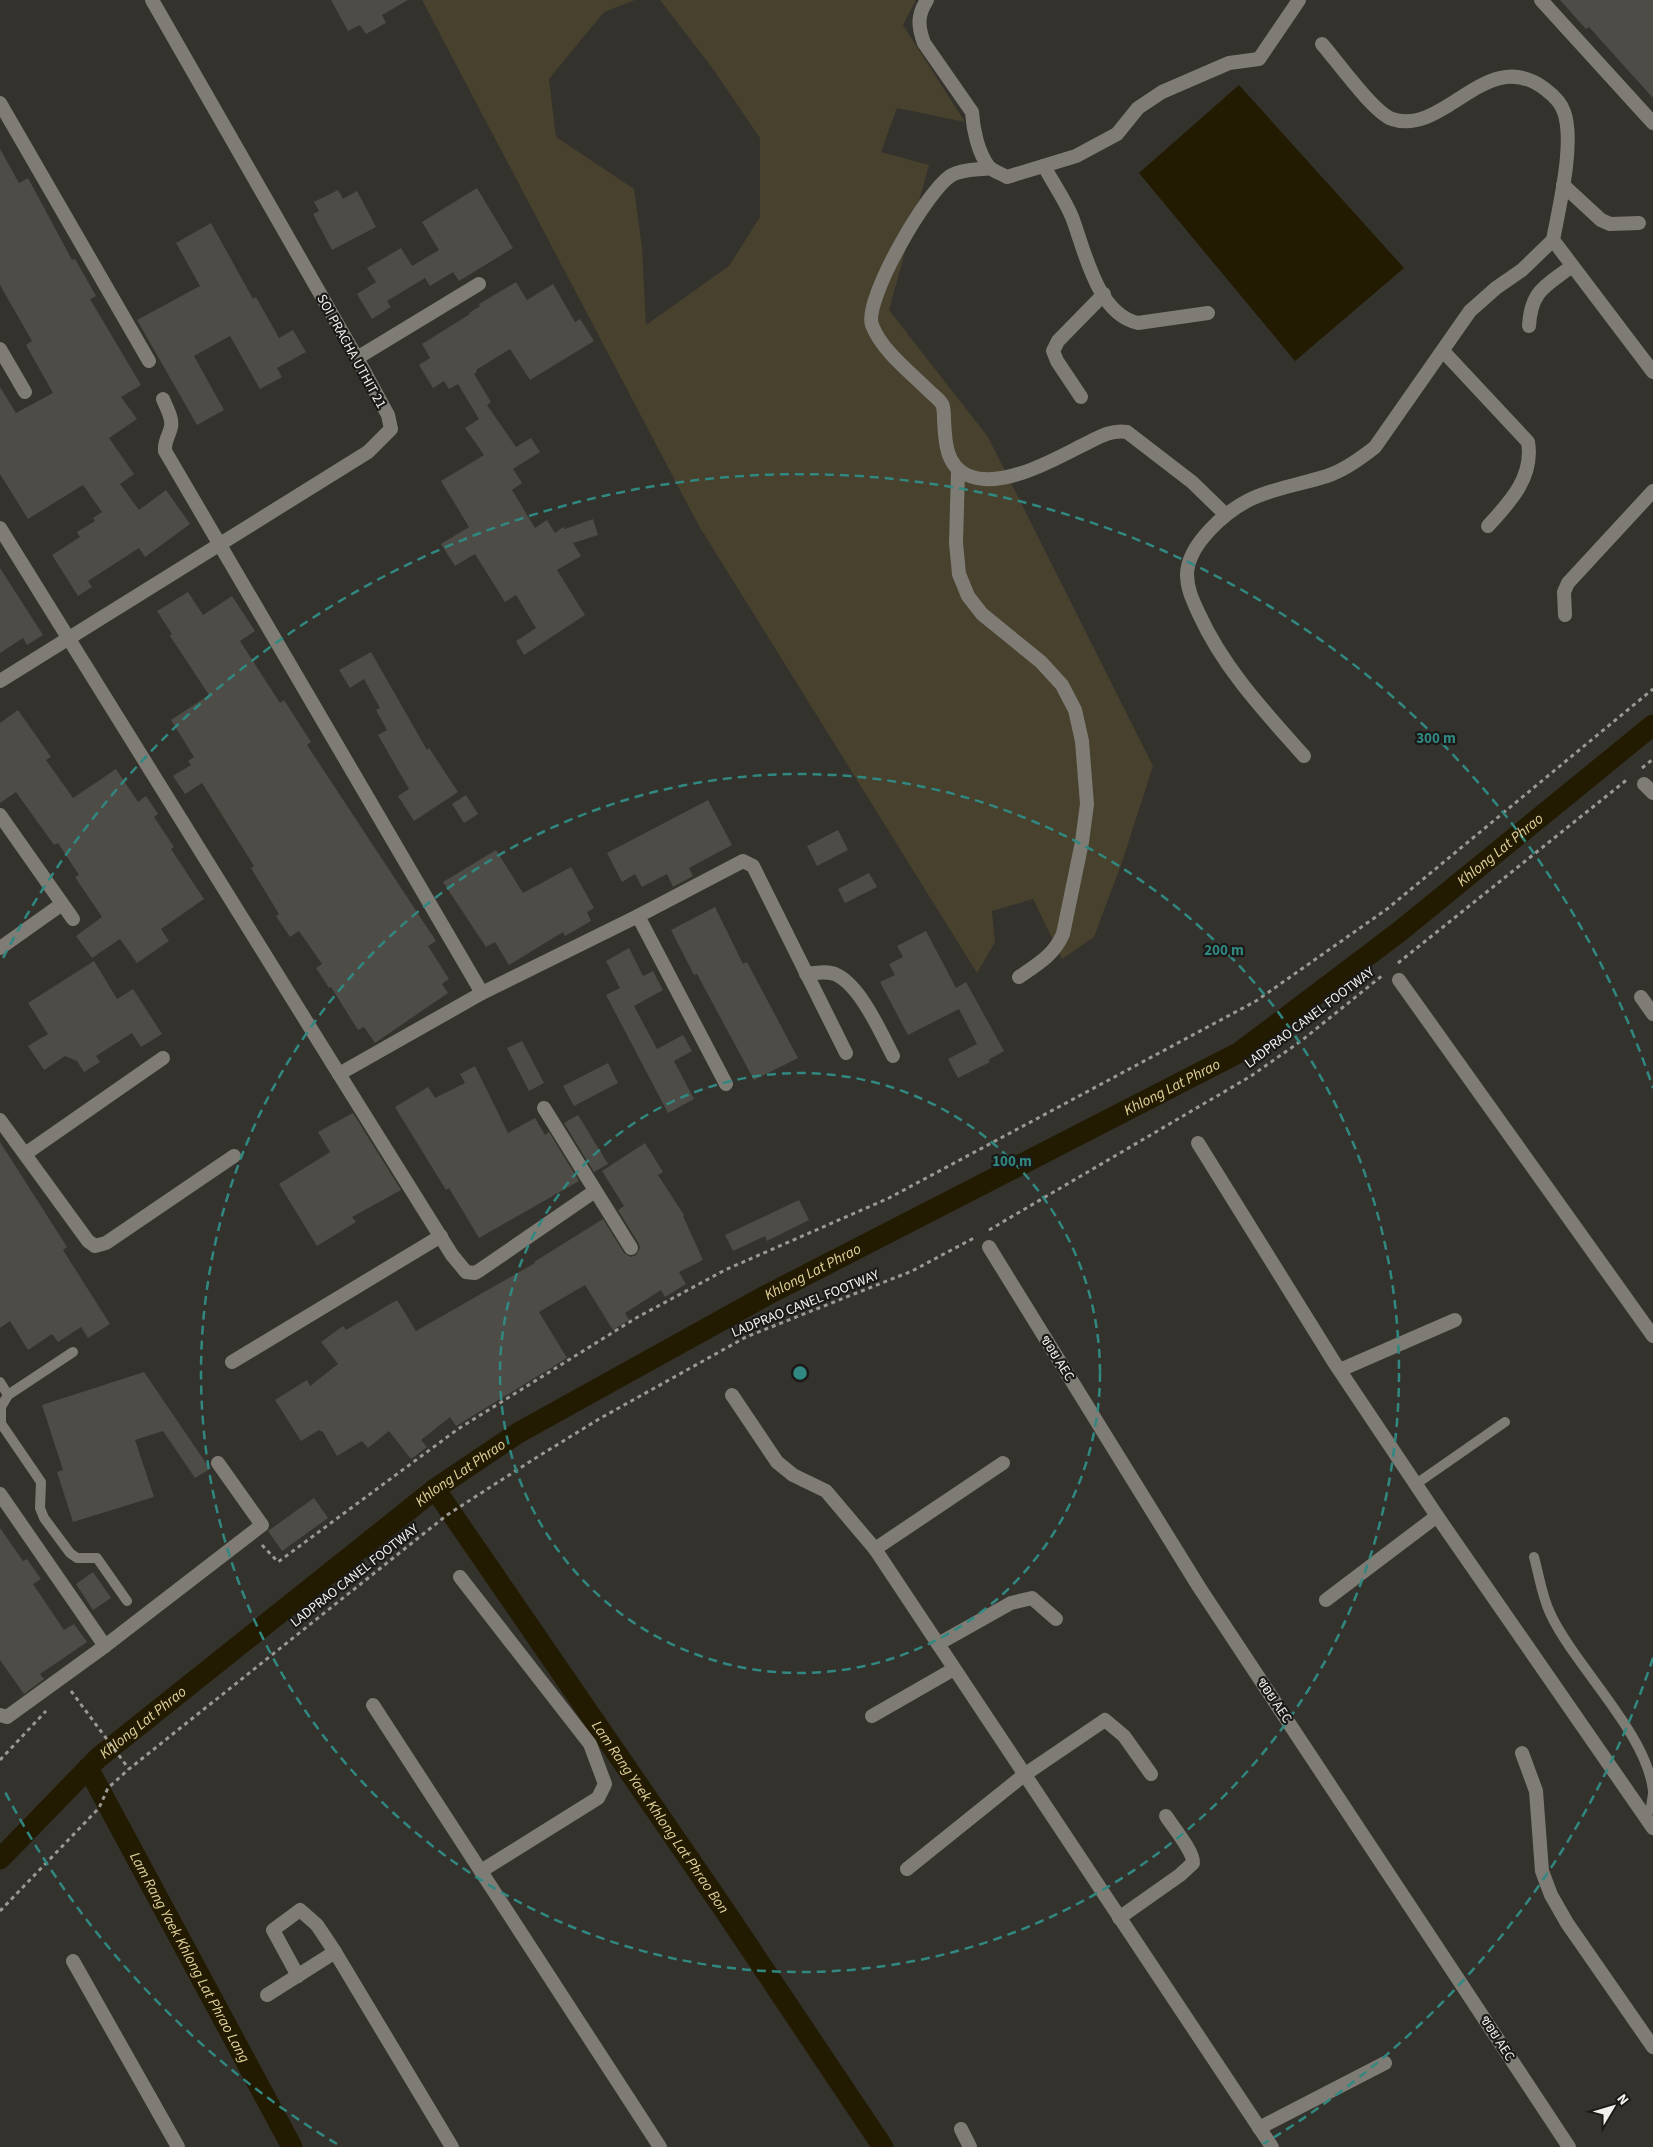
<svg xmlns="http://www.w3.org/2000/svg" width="1653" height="2147" viewBox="0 0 1653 2147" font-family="'Source Sans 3',Sarabun,sans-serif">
  <rect width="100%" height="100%" fill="#34322c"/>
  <polygon fill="#47412d" points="422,0 635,0 604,12 549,79 556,137 634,189 642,247 646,325 729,266 760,217 760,138 713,69 660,0 916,0 903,25 965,122 897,108 881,152 929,165 889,310 988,437 1153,766 1122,862 1094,937 1062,959 1033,899 992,911 995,942 977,973 699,526"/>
  <polygon fill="#221b02" points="1239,85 1404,268 1295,361 1139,173"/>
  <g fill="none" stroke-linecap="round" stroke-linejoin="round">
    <g stroke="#221b02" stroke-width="21">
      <path id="s1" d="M435 1489 723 1908 883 2147"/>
      <path id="s2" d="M88 1768 292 2147"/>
      <path id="s3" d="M0 1859 98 1758 435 1489 518 1433 767 1295 1240 1052 1399 932 1653 725"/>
    </g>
  </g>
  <g fill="#4e4c46">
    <polygon points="331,0 408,0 382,15 386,23 366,34 360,25 348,31"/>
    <polygon points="1560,0 1653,0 1653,98 1589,27 1586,29"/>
    <polygon points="0,149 19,183 28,178 72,260 75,259 96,296 90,299 141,385 121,397 137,419 109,438 134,474 120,484 139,510 166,490 190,524 145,557 139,548 88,581 92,587 78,596 52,555 80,537 77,532 95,521 93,518 102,512 83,485 28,519 0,474 0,387 16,413 53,393 26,345 32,341 0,285"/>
    <polygon points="477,188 513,248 459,281 453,272 430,286 425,278 387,301 391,307 372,319 357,294 376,282 367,268 401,248 412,266 439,250 422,222"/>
    <polygon points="338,190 343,199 357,191 376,227 332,250 313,214 319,211 314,202"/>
    <polygon points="211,223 253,299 256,297 279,338 293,330 306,352 277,368 282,377 260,389 230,336 194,356 224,410 197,425 137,320 200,286 176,243"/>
    <polygon points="516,282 527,300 553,284 575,322 580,319 594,341 530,380 510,349 476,370 477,372 474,374 491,402 487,405 516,447 531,438 540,452 513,469 522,483 512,490 535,528 547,520 555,533 563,527 565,529 593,519 598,535 573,543 581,556 557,570 585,615 524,655 516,641 536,628 516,595 505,602 475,554 455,566 441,544 469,527 441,481 484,455 465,428 479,419 458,384 449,389 444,381 433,388 419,365 430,358 422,344 470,314 469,313 480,306 479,304"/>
    <polygon points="0,568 43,635 27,645 23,638 0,653"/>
    <polygon points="188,592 203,615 232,596 255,631 240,641 280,703 284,700 311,742 307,745 436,941 428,946 449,979 442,984 448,993 375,1043 364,1027 358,1030 331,987 329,988 316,968 322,964 299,931 290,937 276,916 279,914 251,868 254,866 202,783 185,794 173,776 191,765 188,761 194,757 171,720 209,695 170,636 172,634 157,611"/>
    <polygon points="371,652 427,750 429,748 458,792 414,821 398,796 409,789 378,735 387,730 376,710 380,708 364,679 350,688 339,670"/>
    <polygon points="18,710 51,757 46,760 73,798 116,769 138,802 146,796 158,814 154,817 174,847 171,849 204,899 161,929 169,941 137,963 120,939 92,958 76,936 102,917 75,877 79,875 58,843 54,845 16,792 0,803 0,723"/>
    <polygon points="466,795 478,814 464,823 452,804"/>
    <polygon points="708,800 732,845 689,868 693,876 673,887 667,874 642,887 635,874 622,882 607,853"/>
    <polygon points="838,830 848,850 817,866 807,846"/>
    <polygon points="496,850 523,893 571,867 594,908 587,912 591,921 565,936 563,932 509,965 495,942 486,947 443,882"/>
    <polygon points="869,873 877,887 845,903 838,889"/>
    <polygon points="715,907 743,964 747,962 798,1058 754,1080 697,974 694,975 671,930"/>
    <polygon points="926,931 956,988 966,982 1004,1051 988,1060 990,1062 958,1078 948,1059 977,1044 959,1009 908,1035 880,982 895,975 889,964 903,957 897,946"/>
    <polygon points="629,948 643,976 653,971 663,990 634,1006 657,1049 683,1035 692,1051 674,1061 694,1099 668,1113 606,995 620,988 606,961"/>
    <polygon points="94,961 117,999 133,989 162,1034 141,1047 132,1033 96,1056 100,1062 84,1072 77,1061 65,1056 44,1070 28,1046 48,1034 28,1003"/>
    <polygon points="522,1041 544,1083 529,1091 507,1048"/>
    <polygon points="608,1063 618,1083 574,1106 563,1086"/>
    <polygon points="475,1066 508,1133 535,1118 545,1135 549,1132 579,1181 479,1238 449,1188 446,1190 395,1107 428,1087 435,1098 465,1083 460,1074"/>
    <polygon points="353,1113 401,1190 352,1217 356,1222 317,1246 279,1184 330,1152 318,1132"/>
    <polygon points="578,1115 608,1164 594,1172 564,1123"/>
    <polygon points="0,1142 67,1247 63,1250 110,1324 88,1338 81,1327 58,1342 52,1334 28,1350 10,1321 0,1328"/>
    <polygon points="645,1143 663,1172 658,1175 684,1215 683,1216 703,1260 679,1272 686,1284 665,1297 661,1290 625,1313 629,1320 613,1330 585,1285 539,1312 567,1358 456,1426 450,1417 421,1440 427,1447 411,1459 389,1431 368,1448 362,1441 337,1456 323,1432 319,1430 301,1441 275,1400 307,1380 310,1386 338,1364 321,1342 343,1326 346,1330 397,1300 416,1331 535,1263 534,1262 603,1219 624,1253 631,1257 636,1255 640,1248 639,1244 618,1210 624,1206 602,1171"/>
    <polygon points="799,1200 809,1220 767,1241 765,1236 733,1251 725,1235"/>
    <polygon points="144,1372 210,1469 195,1478 163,1431 135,1440 154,1497 73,1522 57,1472 63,1470 42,1405"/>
    <polygon points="314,1498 328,1518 282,1551 268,1531"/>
    <polygon points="0,1528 23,1561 27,1559 41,1579 33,1584 64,1630 74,1624 87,1642 40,1674 44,1679 24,1694 0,1660"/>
    <polygon points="93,1572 111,1598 93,1610 76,1584"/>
  </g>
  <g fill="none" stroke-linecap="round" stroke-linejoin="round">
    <g stroke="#9a9994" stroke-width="3" stroke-dasharray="4 4" stroke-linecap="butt">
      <polyline points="1642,768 1653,759"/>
      <polyline points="1398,963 1629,778"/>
      <polyline points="989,1230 1251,1076 1301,1041 1383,975"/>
      <polyline points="262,1545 278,1562 458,1429 636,1318 725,1270 889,1198 1256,1001 1387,909 1653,689"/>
      <polyline points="71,1691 129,1769"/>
      <polyline points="0,1760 46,1711"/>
      <polyline points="0,1911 99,1808 108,1788 129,1769 447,1515 534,1459 599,1419 746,1337 912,1271 974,1238"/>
    </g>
    <g stroke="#7e7c75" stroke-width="10">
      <polyline points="0,1382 8,1395"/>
      <polyline points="0,1422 41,1482 40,1508 44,1518 70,1553 77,1558 97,1558 127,1601"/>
      <polyline points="1,1422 1,1407 8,1395 73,1352"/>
      <polyline points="1416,1484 1505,1422"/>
      <path d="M1534 1557C1539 1575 1542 1596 1550 1613 1575 1667 1647 1733 1653 1791"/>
      <polyline points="1645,1817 1651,1807 1653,1794"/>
    </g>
    <g stroke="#7e7c75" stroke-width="14">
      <path d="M927 0C917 15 918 27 924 43L972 112C973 129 978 153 989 167 993 171 1002 174 1007 177L1076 156 1117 134 1138 108 1162 92 1229 63 1259 59 1299 0"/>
      <polyline points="1541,0 1653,123"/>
      <path d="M1322 44C1337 61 1373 112 1392 119 1445 137 1487 44 1545 89 1553 95 1561 102 1564 112 1575 142 1559 208 1553 240L1653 372"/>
      <polyline points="0,103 149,361"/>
      <path d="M1044 166C1053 183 1065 200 1072 217 1085 251 1097 314 1138 323L1208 313"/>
      <path d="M990 168C979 170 962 169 952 175 929 187 863 300 872 325 882 351 909 371 929 391 933 395 939 399 942 404 944 408 944 414 944 419 945 439 945 465 967 475 1000 490 1052 461 1081 446 1096 439 1110 429 1127 432L1192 482 1225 514"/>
      <polyline points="1563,185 1601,220 1610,224 1639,223"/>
      <path d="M1529 326C1531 290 1546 286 1572 266"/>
      <polyline points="0,349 25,392"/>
      <path d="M1443 351 1528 442C1534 477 1510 502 1488 526"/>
      <polyline points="357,358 479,284"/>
      <polyline points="1081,397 1057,361 1053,351 1058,341 1104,294"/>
      <path d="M163 399C166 407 173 418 171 427 169 437 164 440 165 451L482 993"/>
      <path d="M958 471 956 543 959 574 968 596 982 614 1041 662 1062 685 1075 710 1082 741 1087 804 1082 842 1063 934C1054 955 1038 964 1019 977"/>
      <polyline points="0,528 339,1074 482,993 638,916 743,861 753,866 846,1053"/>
      <polyline points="1565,615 1564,592 1568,583 1653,491"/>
      <polyline points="0,681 368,452 391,429 388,415 357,358 152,0"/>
      <path d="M1304 756C1265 712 1224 669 1199 614 1193 601 1187 589 1187 574 1188 544 1226 511 1251 499 1274 488 1302 484 1327 476 1345 470 1360 459 1375 447L1470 311 1496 288 1522 270 1553 240"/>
      <polyline points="1644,784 1653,793"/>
      <polyline points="0,815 73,919"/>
      <polyline points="638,916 726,1084"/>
      <polyline points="0,948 62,904"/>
      <path d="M806 974C816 973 828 970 837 975 861 987 881 1033 893 1056"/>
      <polyline points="1399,980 1653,1336"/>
      <polyline points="1641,997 1653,1014"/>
      <polyline points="339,1074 452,1255 466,1272 475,1273 480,1270 595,1191"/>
      <polyline points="544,1108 631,1248"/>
      <polyline points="0,1120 88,1241 95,1246 106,1243 234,1156"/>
      <polyline points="1198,1143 1334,1362 1437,1516 1653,1828"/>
      <polyline points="25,1154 163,1058"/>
      <polyline points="989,1247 1199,1587 1569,2147"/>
      <polyline points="232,1362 441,1236"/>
      <polyline points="1340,1370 1455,1320"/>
      <polyline points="732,1395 777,1462 793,1475 826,1491 875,1549 1272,2147"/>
      <polyline points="0,1494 105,1646 262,1525 218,1463"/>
      <polyline points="875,1549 1003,1463"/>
      <polyline points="460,1577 590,1744 605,1784 598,1798 481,1871"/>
      <polyline points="1326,1600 1437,1516"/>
      <polyline points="938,1644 1011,1603 1032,1598 1056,1619"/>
      <polyline points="373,1705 660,2147"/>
      <polyline points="0,1715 7,1717 105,1646"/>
      <polyline points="872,1716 954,1669"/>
      <polyline points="1522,1753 1536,1791 1542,1871 1551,1895 1567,1923 1653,2047"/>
      <polyline points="907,1869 1024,1775 1105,1720 1124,1736 1151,1774"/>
      <path d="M1119 1918 1180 1875 1193 1863C1194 1852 1173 1827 1166 1816"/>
      <polyline points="73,1961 178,2147"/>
      <polyline points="298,1976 273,1930 300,1910 317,1925 335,1952 452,2147"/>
      <polyline points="267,1995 335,1952"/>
      <polyline points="1259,2128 1385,2063"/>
      <polyline points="961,2129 970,2147"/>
    </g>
  </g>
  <g fill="none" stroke="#318881" stroke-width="2.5" stroke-dasharray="9 6">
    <circle cx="800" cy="1373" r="300"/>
    <circle cx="800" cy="1373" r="599"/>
    <path d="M1653 1658A899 899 0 0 1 1263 2144M337 2144A899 899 0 0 1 3 1788M3 958A899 899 0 0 1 1653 1088"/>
  </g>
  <g text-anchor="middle" stroke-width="4.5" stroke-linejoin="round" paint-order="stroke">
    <g font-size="14" fill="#f2f1ed" stroke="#1b1a18">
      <text transform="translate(352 351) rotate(61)" y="5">SOI PRACHA UTHIT 21</text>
      <text transform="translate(1309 1017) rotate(-37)" y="5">LADPRAO CANEL FOOTWAY</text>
      <text transform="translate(805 1303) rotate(-22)" y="5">LADPRAO CANEL FOOTWAY</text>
      <text transform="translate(1058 1358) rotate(58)" y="5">ซอย AEC</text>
      <text transform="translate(354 1575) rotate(-38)" y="5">LADPRAO CANEL FOOTWAY</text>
      <text transform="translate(1275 1700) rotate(56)" y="5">ซอย AEC</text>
      <text transform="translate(1498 2038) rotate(57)" y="5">ซอย AEC</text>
    </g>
    <g font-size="15" font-style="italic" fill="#e1d29b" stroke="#1b1a18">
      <text dy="5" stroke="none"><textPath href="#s3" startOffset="1818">Khlong Lat Phrao</textPath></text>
      <text dy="5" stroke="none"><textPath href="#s3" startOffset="1412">Khlong Lat Phrao</textPath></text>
      <text dy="5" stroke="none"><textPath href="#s3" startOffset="1008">Khlong Lat Phrao</textPath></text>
      <text dy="5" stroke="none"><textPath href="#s3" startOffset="602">Khlong Lat Phrao</textPath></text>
      <text dy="5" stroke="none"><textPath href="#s3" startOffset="198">Khlong Lat Phrao</textPath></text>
      <text dy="5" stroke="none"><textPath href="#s1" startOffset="398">Lam Rang Yaek Khlong Lat Phrao Bon</textPath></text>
      <text dy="5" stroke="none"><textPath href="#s2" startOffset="215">Lam Rang Yaek Khlong Lat Phrao Lang</textPath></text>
    </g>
  </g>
  <circle cx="800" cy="1373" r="8" fill="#318881" stroke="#1b1a18" stroke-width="2.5"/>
  <g font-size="15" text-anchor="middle" font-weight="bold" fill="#318881" stroke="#1b1a18" stroke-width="4.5" stroke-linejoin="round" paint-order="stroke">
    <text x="1436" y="743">300 m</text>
    <text x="1224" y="955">200 m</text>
    <text x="1012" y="1166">100 m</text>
  </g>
  <g transform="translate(1613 2107) rotate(52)" stroke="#1b1a18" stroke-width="4" paint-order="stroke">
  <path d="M0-4L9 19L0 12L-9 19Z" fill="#f2f1ed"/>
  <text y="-8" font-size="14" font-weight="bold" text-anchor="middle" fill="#f2f1ed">N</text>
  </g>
</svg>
